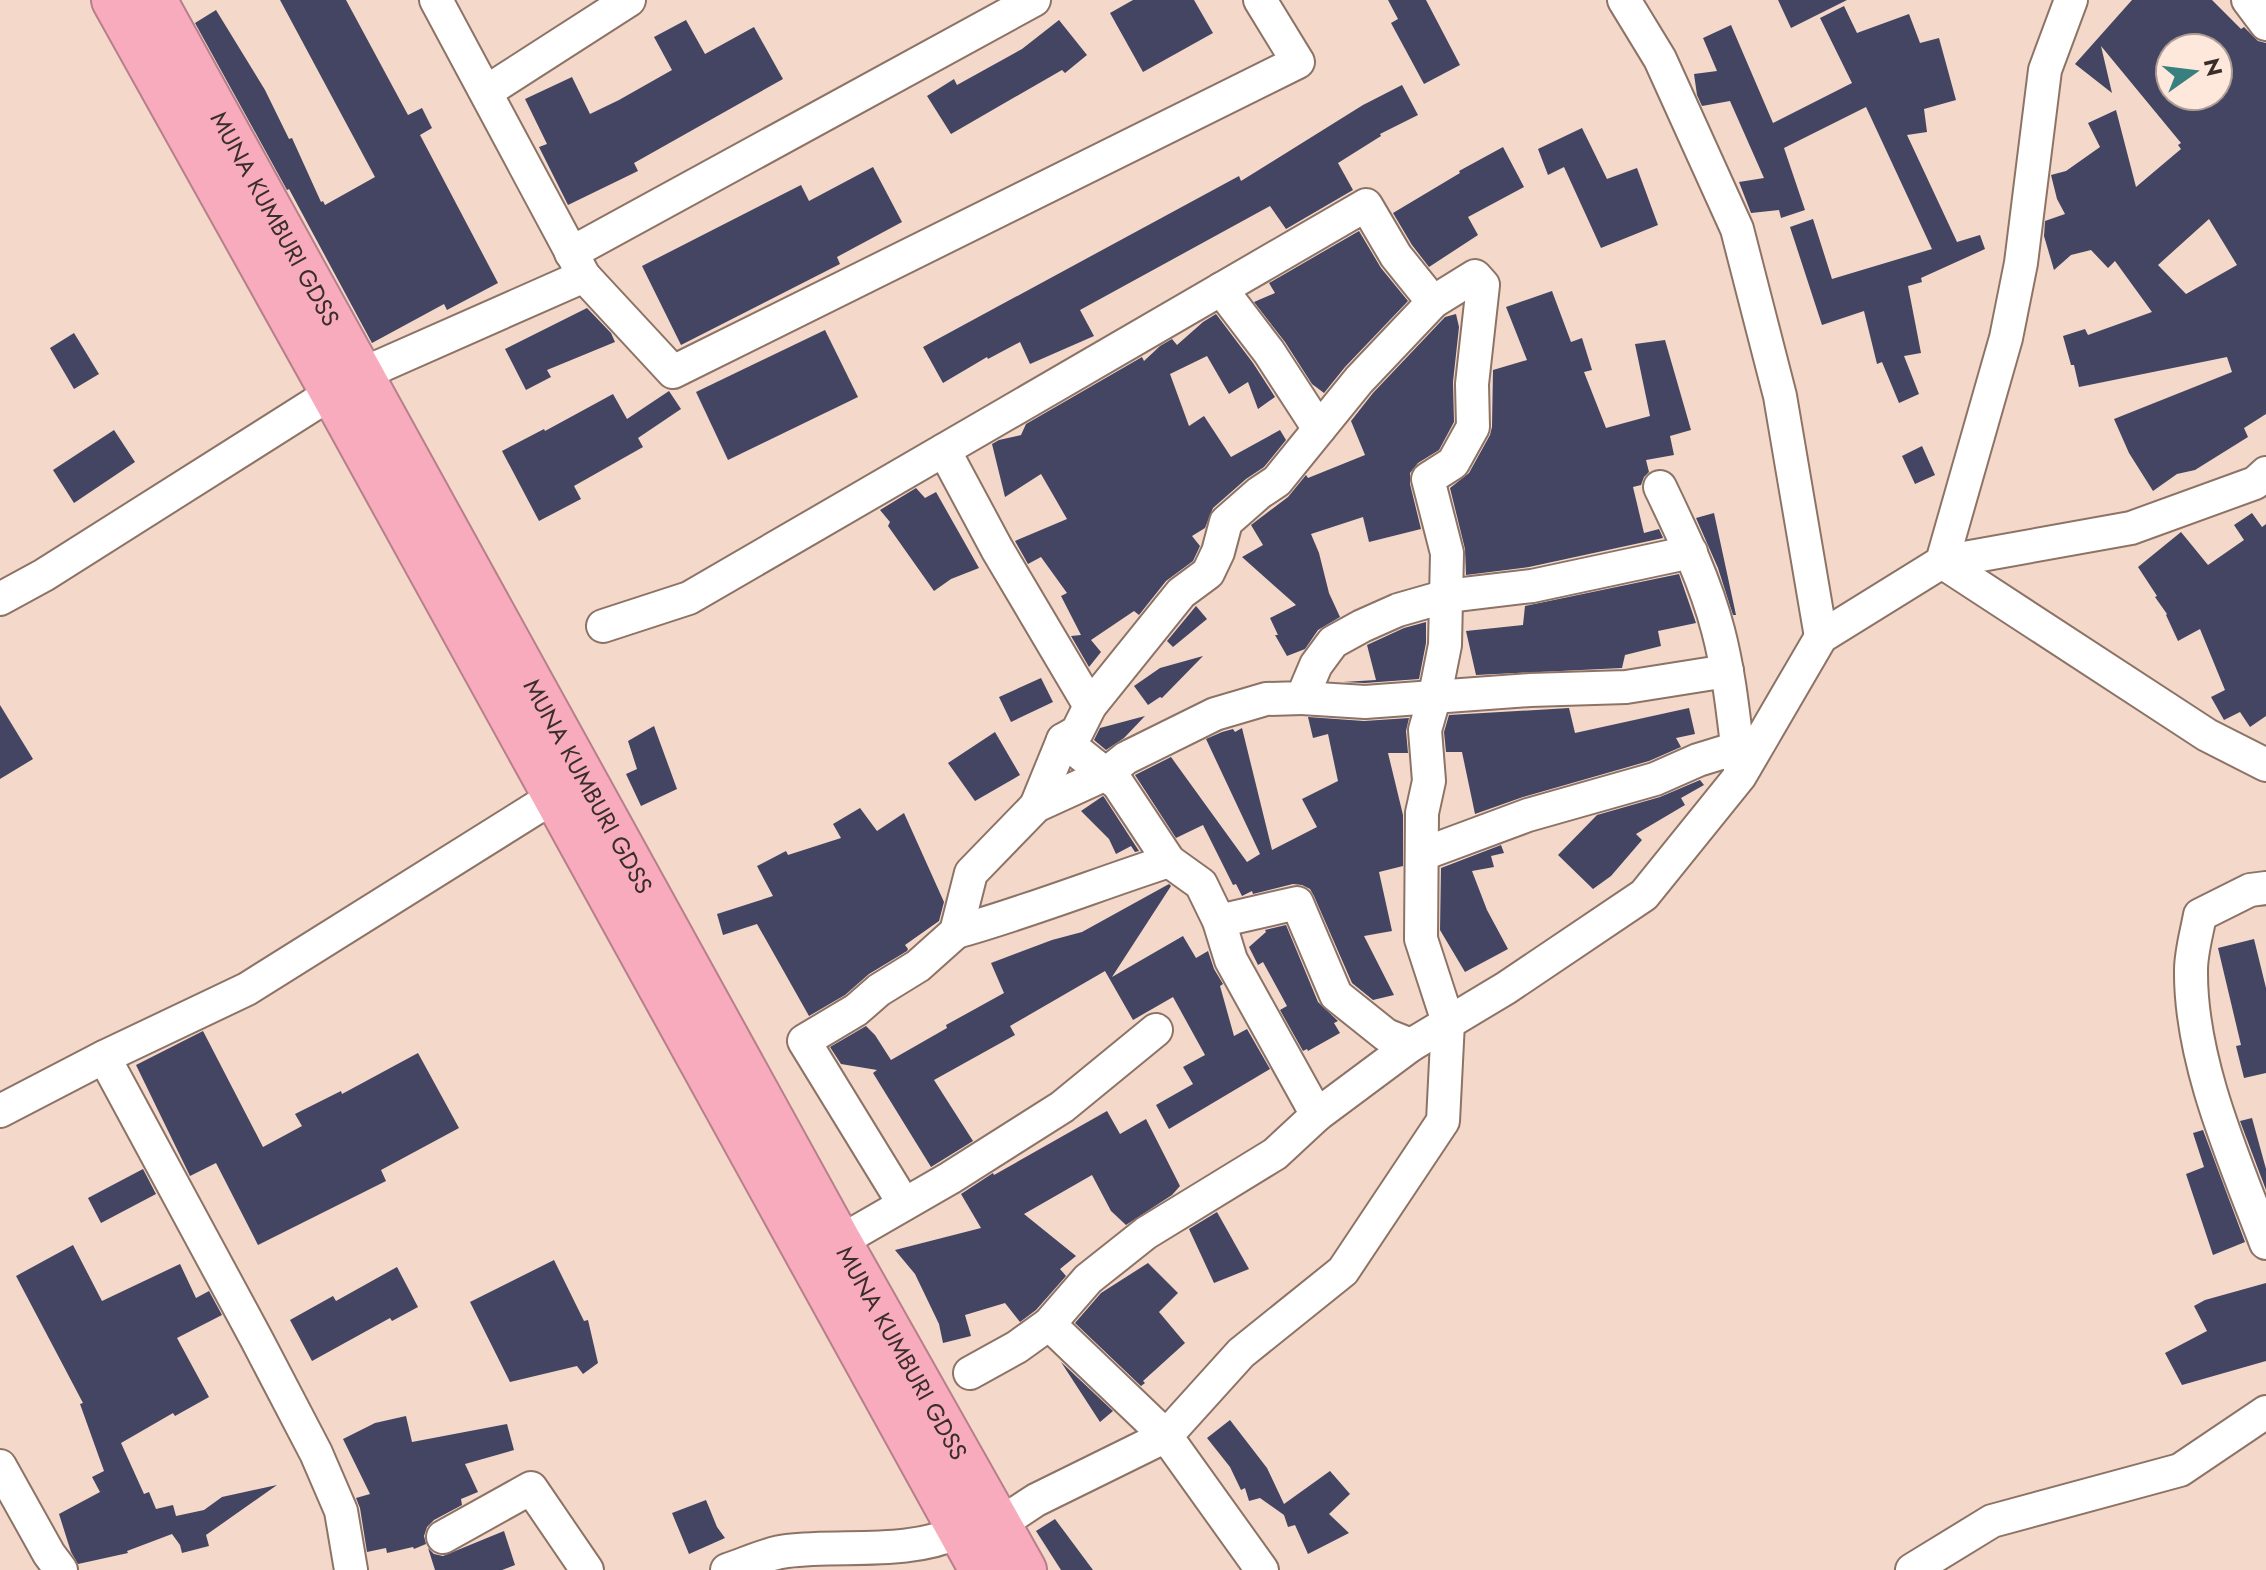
<svg xmlns="http://www.w3.org/2000/svg" width="2266" height="1570" viewBox="0 0 2266 1570" font-family="Jost,sans-serif">
  <rect width="100%" height="100%" fill="#f4d8ca"/>
  <g fill="#434562" fill-rule="evenodd">
    <polygon points="280,0 346,0 408,115 422,108 432,128 420,135 498,283 447,310 444,304 372,343 289,189 287,190 195,23 216,10 265,90 289,139 292,138 321,202 323,201 325,205 375,177"/>
    <polygon points="1133,0 1194,0 1213,33 1143,72 1110,13"/>
    <polygon points="1388,0 1426,0 1460,65 1424,84 1391,23 1398,19"/>
    <polygon points="1778,0 1847,0 1791,28"/>
    <path d="M2132 0H2212L2241 29 2244 27 2258 41 2266 43V414L2244 428 2248 437 2195 470 2177 474 2153 491 2129 453 2114 419 2232 372 2227 357 2079 387 2074 365H2071L2063 336 2085 329 2088 335 2152 312 2115 261 2108 268 2091 250 2071 255 2054 270 2044 236 2045 221 2065 214 2057 199 2051 175 2066 171 2100 147 2088 123 2116 110 2136 187 2181 149 2178 145 2181 143 2101 46 2112 93 2075 64ZM2170 48H2218V96H2170ZM2209 219 2237 265 2186 294 2158 265Z"/>
    <polygon points="1844,6 1857,33 1909,14 1920,43 1939,38 1956,100 1924,109 1927,132 1907,135 1957,242 1980,235 1985,249 1921,278 1922,282 1908,286 1921,353 1904,356 1919,394 1899,403 1882,362 1877,364 1864,311 1822,325 1790,227 1813,219 1832,279 1932,249 1866,107 1784,148 1805,210 1781,218 1779,210 1751,213 1739,182 1764,178 1730,101 1702,106 1697,95 1694,74 1717,71 1703,38 1731,25 1773,123 1852,83 1820,18"/>
    <polygon points="686,20 705,54 754,27 783,79 634,163 638,171 568,205 539,147 547,144 525,99 572,77 590,114 619,100 672,70 654,37"/>
    <polygon points="1059,20 1087,55 1065,73 1062,70 951,134 927,96 954,79 957,85 1022,49"/>
    <polygon points="1402,85 1418,115 1380,134 1381,136 1338,163 1353,190 1286,229 1270,206 1080,310 1094,336 1030,364 1020,342 988,359 987,357 943,383 923,347 1239,176 1241,181 1363,105"/>
    <polygon points="1582,128 1607,179 1637,168 1658,225 1601,248 1564,167 1548,175 1538,149"/>
    <polygon points="1503,147 1524,187 1468,217 1478,235 1429,267 1412,245 1393,213 1460,173 1459,171"/>
    <polygon points="873,167 902,222 837,257 840,264 681,345 642,266 801,185 809,201"/>
    <polygon points="1359,231 1381,268 1408,301 1345,367 1324,393 1312,384 1285,342 1254,302 1275,293 1269,283"/>
    <polygon points="1552,291 1571,342 1582,338 1592,370 1584,372 1606,428 1650,416 1635,344 1665,340 1691,430 1670,436 1674,455 1646,460 1649,472 1644,477 1641,485 1633,487 1644,533 1659,529 1663,538 1529,567 1466,575 1465,549 1450,488 1469,473 1490,435 1492,427 1493,370 1527,360 1506,307"/>
    <polygon points="587,308 611,333 615,342 547,370 551,377 526,390 505,349"/>
    <polygon points="1216,314 1253,363 1275,397 1258,409 1248,382 1229,394 1207,356 1170,374 1189,426 1204,416 1231,457 1280,430 1286,440 1264,467 1246,479 1213,508 1205,528 1192,536 1200,546 1193,561 1166,581 1139,615 1134,611 1091,640 1101,652 1089,667 1071,636 1081,635 1061,596 1067,593 1041,557 1028,564 1015,541 1067,519 1041,474 1005,497 992,444 999,440 1021,435 1026,424 1142,357 1144,361 1160,346 1172,339 1177,345 1203,322"/>
    <polygon points="1456,314 1459,327 1453,382 1454,422 1439,450 1418,463 1410,473 1410,484 1421,529 1369,542 1363,517 1311,534 1319,553 1329,593 1340,617 1318,630 1305,649 1287,656 1275,635 1278,635 1270,618 1296,605 1242,557 1263,545 1251,525 1288,497 1306,475 1308,478 1365,455 1351,421 1373,393 1445,317"/>
    <polygon points="825,330 858,397 728,460 696,392"/>
    <polygon points="74,333 99,374 74,389 50,348"/>
    <polygon points="669,391 681,409 638,438 643,447 574,486 581,499 539,521 502,451 544,429 545,431 613,394 627,419"/>
    <polygon points="114,430 135,462 74,503 53,470"/>
    <polygon points="1922,446 1935,475 1915,484 1902,456"/>
    <polygon points="916,488 925,498 936,492 979,568 951,579 934,591 888,526 890,522 880,510"/>
    <polygon points="1714,513 1736,615 1733,615 1718,568 1696,518"/>
    <polygon points="2252,513 2262,527 2266,524 2266,716 2250,727 2240,712 2224,720 2211,697 2225,690 2200,629 2178,641 2166,615 2167,614 2155,597 2157,596 2138,567 2181,532 2208,565 2244,540 2234,525"/>
    <polygon points="1679,574 1696,623 1658,631 1661,646 1625,655 1622,668 1476,675 1466,631 1523,625 1525,606"/>
    <polygon points="1196,606 1207,619 1173,647 1167,641"/>
    <polygon points="1426,622 1426,643 1419,679 1365,683 1343,682 1376,680 1367,645 1404,628"/>
    <polygon points="1203,656 1162,698 1160,697 1148,705 1134,686 1160,668"/>
    <polygon points="1041,678 1053,702 1011,722 999,697"/>
    <polygon points="0,705 33,759 0,779"/>
    <polygon points="1569,708 1575,733 1689,708 1695,734 1676,738 1681,747 1649,761 1523,797 1475,814 1462,752 1446,752 1444,732 1449,715"/>
    <polygon points="1145,716 1124,738 1106,750 1094,740 1100,728"/>
    <polygon points="1308,717 1364,721 1409,718 1406,731 1408,753 1388,753 1403,815 1403,866 1379,872 1392,931 1364,936 1394,995 1373,1000 1352,983 1314,896 1310,889 1302,885 1293,884 1253,894 1252,891 1242,896 1236,884 1233,885 1203,825 1176,838 1135,775 1171,757 1247,862 1260,854 1206,739 1222,732 1233,729 1235,732 1242,728 1272,850 1317,827 1302,799 1338,781 1328,734 1313,738"/>
    <polygon points="654,726 677,789 641,806 626,774 637,769 628,741"/>
    <polygon points="995,732 1020,775 975,801 948,763"/>
    <polygon points="1700,780 1704,785 1681,798 1685,805 1636,834 1642,840 1611,876 1593,889 1558,855 1597,815 1660,797"/>
    <polygon points="1103,796 1104,797 1139,851 1135,852 1131,846 1116,854 1109,839 1081,811"/>
    <polygon points="860,808 877,831 904,813 944,902 939,921 905,945 908,949 907,951 869,974 845,995 809,1016 757,924 723,935 717,914 773,896 757,866 786,851 788,855 841,838 833,824"/>
    <polygon points="1501,845 1504,853 1491,856 1494,867 1472,871 1487,910 1508,949 1465,972 1440,930 1441,868"/>
    <polygon points="1169,884 1171,886 1112,977 1183,936 1196,958 1208,951 1214,969 1223,984 1220,986 1234,1036 1247,1029 1270,1069 1169,1129 1156,1105 1193,1084 1183,1067 1205,1055 1173,997 1133,1020 1105,971 1010,1026 1015,1035 934,1080 973,1141 931,1167 873,1073 877,1070 841,1064 830,1047 866,1026 875,1035 891,1060 947,1028 946,1025 1004,993 991,963 1052,940 1082,932"/>
    <polygon points="1286,925 1318,1002 1338,1021 1334,1023 1340,1033 1308,1051 1307,1049 1303,1051 1280,1010 1287,1006 1263,962 1258,965 1249,947 1266,932 1265,930"/>
    <polygon points="2254,939 2266,988 2266,1073 2244,1078 2236,1046 2241,1045 2218,948"/>
    <polygon points="203,1031 263,1147 302,1126 295,1114 341,1091 342,1094 418,1053 459,1128 381,1170 386,1181 258,1245 216,1163 190,1176 136,1065"/>
    <polygon points="1107,1111 1120,1134 1146,1119 1180,1186 1172,1195 1126,1225 1111,1211 1092,1175 1024,1214 1076,1256 1060,1269 1066,1276 1036,1310 1020,1322 1005,1303 965,1315 971,1336 943,1343 939,1324 915,1274 895,1250 981,1228 961,1194 993,1173 994,1175"/>
    <polygon points="2252,1118 2266,1169 2266,1190 2240,1121"/>
    <polygon points="2203,1130 2245,1242 2213,1255 2186,1174 2204,1167 2193,1133"/>
    <polygon points="143,1169 156,1194 101,1223 88,1198"/>
    <polygon points="1217,1212 1249,1269 1214,1283 1189,1229"/>
    <polygon points="73,1245 102,1301 180,1264 196,1298 209,1291 222,1315 177,1338 209,1397 175,1416 173,1413 121,1443 144,1494 149,1492 156,1509 173,1505 176,1516 204,1510 222,1497 277,1485 206,1535 209,1546 182,1553 180,1545 172,1534 127,1551 128,1553 78,1564 71,1552 59,1514 100,1492 92,1477 104,1471 80,1404 83,1403 16,1276"/>
    <polygon points="554,1260 584,1321 588,1320 598,1363 583,1374 577,1366 510,1382 470,1302"/>
    <polygon points="1148,1263 1178,1293 1159,1312 1185,1343 1143,1381 1145,1383 1141,1386 1075,1323 1101,1293"/>
    <polygon points="397,1267 418,1307 392,1321 390,1318 312,1361 290,1320 333,1296 336,1301"/>
    <polygon points="2266,1283 2266,1361 2182,1385 2165,1353 2207,1331 2194,1306 2205,1300"/>
    <polygon points="1060,1361 1113,1411 1100,1422 1061,1362"/>
    <polygon points="406,1416 412,1442 507,1424 514,1450 465,1464 478,1492 461,1499 462,1505 434,1520 427,1527 424,1536 426,1544 414,1549 413,1547 387,1553 386,1548 367,1552 360,1508 356,1498 370,1494 343,1439 375,1423"/>
    <polygon points="1230,1420 1267,1468 1284,1504 1330,1471 1350,1494 1329,1514 1349,1533 1308,1554 1295,1525 1288,1527 1284,1515 1260,1498 1249,1501 1245,1488 1241,1490 1230,1467 1207,1438"/>
    <polygon points="706,1500 717,1527 725,1538 689,1554 672,1513"/>
    <polygon points="1055,1519 1093,1570 1061,1570 1036,1531"/>
    <polygon points="504,1531 515,1565 502,1570 435,1570 428,1548 434,1554 443,1556"/>
  </g>
  <g fill="none" stroke-linecap="round" stroke-linejoin="round">
    <g stroke="#8c7366" stroke-width="36">
      <g id="street">
        <polyline points="436,0 584,276 673,372 1298,62 1260,0"/>
        <polyline points="1624,0 1660,59 1737,229 1780,396 1821,637"/>
        <polyline points="2248,0 2266,24"/>
        <polyline points="486,92 629,0"/>
        <polyline points="571,253 1034,0"/>
        <polyline points="1221,289 1269,352 1319,429"/>
        <polyline points="944,450 997,549 1090,706"/>
        <path d="M1660 487C1682 533 1705 580 1718 630 1730 675 1734 723 1740 769"/>
        <polyline points="1942,562 2207,735 2266,765"/>
        <polyline points="1942,562 2131,528 2255,483 2266,473"/>
        <polyline points="0,599 44,575 360,375 584,276"/>
        <polyline points="603,626 689,598 1366,205 1396,256 1433,302"/>
        <polyline points="1302,698 1365,702 1530,690 1626,687 1727,671"/>
        <polyline points="1063,740 1118,784 1169,861 1201,884 1219,921 1231,960 1317,1115"/>
        <polyline points="1036,806 1063,740 1077,732 1090,706 1181,593 1208,573 1218,552 1226,522 1259,493 1277,481 1359,380 1433,302 1475,276 1483,285 1472,384 1473,427 1453,463 1428,479 1447,553 1445,645 1435,695 1425,730 1429,781 1422,813 1421,939 1448,1022 1443,1121 1343,1271 1241,1353 1166,1436 1262,1570"/>
        <polyline points="1423,854 1528,815 1655,779 1698,760 1737,748"/>
        <path d="M2266 888 2250 890 2200 915C2197 932 2191 952 2191 970 2190 1061 2234 1159 2266 1243"/>
        <polyline points="1219,921 1297,903 1336,995 1386,1035 1411,1045"/>
        <path d="M956 932C1028 912 1098 884 1169 861"/>
        <polyline points="104,1057 257,1340 316,1453 341,1511 351,1570"/>
        <polyline points="0,1111 104,1057 247,989 555,796"/>
        <polyline points="904,1204 804,1041 856,1010 879,990 918,966 956,932 971,873 1036,806 1106,774 1126,758 1215,714 1266,699 1302,698 1316,665 1333,642 1362,626 1398,610 1447,596 1532,586 1691,552"/>
        <polyline points="839,1242 950,1178 1062,1107 1156,1030"/>
        <polyline points="970,1373 1017,1347 1049,1324 1088,1279 1146,1233 1275,1154 1317,1115 1411,1045 1506,988 1644,895 1740,776 1821,637 1942,562 2006,338 2021,263 2045,70 2071,0"/>
        <polyline points="0,1466 49,1554 61,1570"/>
        <polyline points="998,1525 1036,1500 1166,1436 1049,1324"/>
        <polyline points="443,1537 531,1488 587,1570"/>
        <path d="M727 1570C746 1564 767 1553 787 1551 845 1544 906 1556 961 1531"/>
        <polyline points="1912,1570 1992,1521 2180,1470 2266,1412"/>
      </g>
    </g>
    <g stroke="#b67f8a" stroke-width="48">
      <g id="highway">
        <polyline points="114,0 332,391 982,1570"/>
        <path id="s1" d="M154 0 839 1242 1024 1570"/>
      </g>
    </g>
    <use href="#street" stroke="#fff" stroke-width="32"/>
    <use href="#highway" stroke="#f9abbe" stroke-width="44"/>
  </g>
  <g text-anchor="middle" stroke-width="8" stroke-linejoin="round" paint-order="stroke">
    <g font-size="24" fill="#392e29" stroke="#fee7db">
      <text dy="8" stroke="none"><textPath href="#s1" startOffset="250">MUNA KUMBURI GDSS</textPath></text>
      <text dy="8" stroke="none"><textPath href="#s1" startOffset="898">MUNA KUMBURI GDSS</textPath></text>
      <text dy="8" stroke="none"><textPath href="#s1" startOffset="1546">MUNA KUMBURI GDSS</textPath></text>
    </g>
  </g>
  <g transform="translate(2194 72) rotate(76)"><circle r="38" fill="#fee7db" stroke="#af9d94" stroke-width="2"/>
  <path d="M0-6L14 30L0 20L-14 30Z" fill="#37807f"/>
  <text y="-12" font-size="22" font-weight="bold" text-anchor="middle" fill="#392e29">N</text>
  </g>
</svg>
